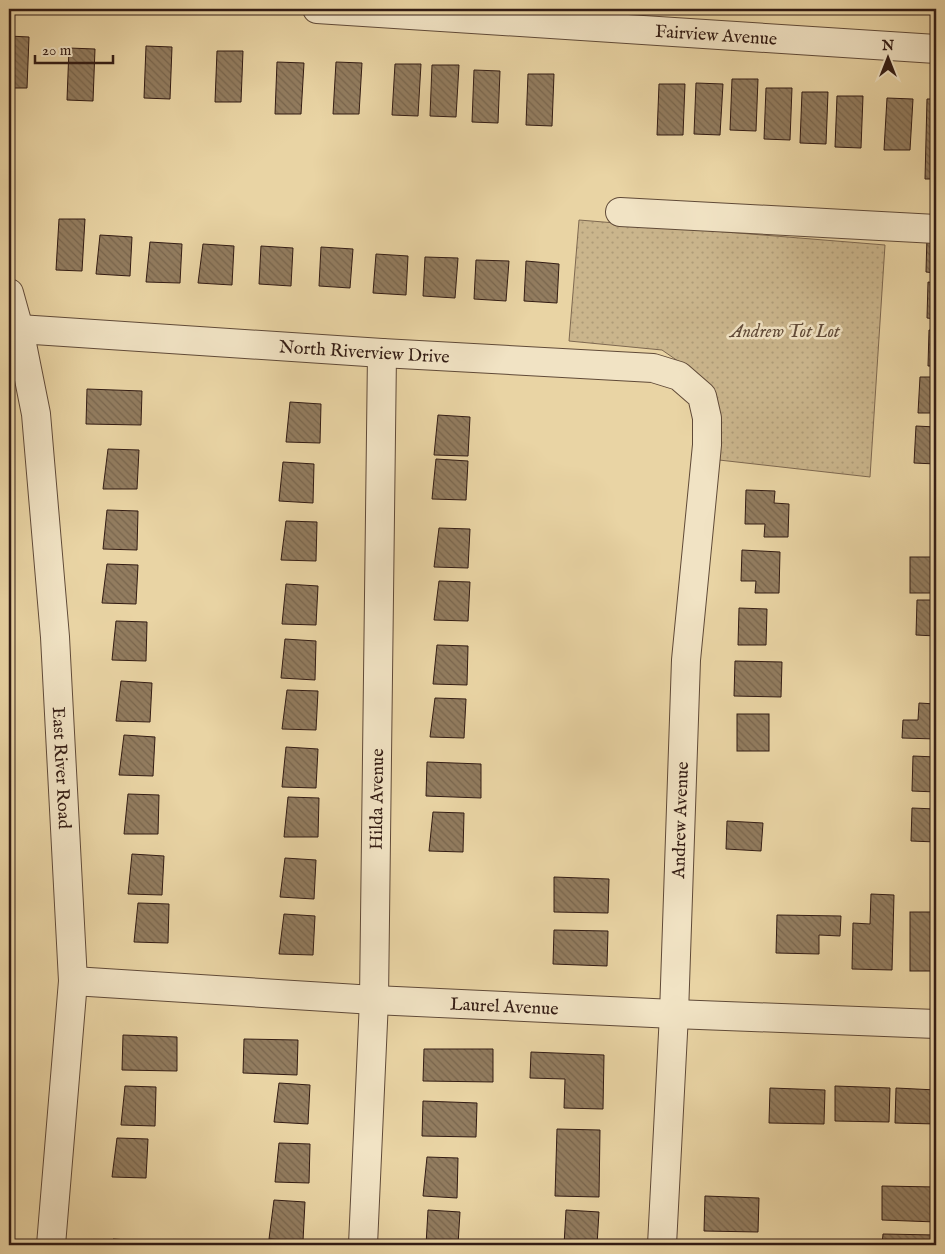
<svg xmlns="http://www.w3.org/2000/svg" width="945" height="1254" viewBox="0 0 945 1254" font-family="'IM FELL English',serif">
  <defs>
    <pattern id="grass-dots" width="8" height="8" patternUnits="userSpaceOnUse" patternTransform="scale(1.25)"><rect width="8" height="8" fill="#cab58c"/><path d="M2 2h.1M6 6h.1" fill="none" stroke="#ae9b78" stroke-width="1.8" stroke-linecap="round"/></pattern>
    <pattern id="building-back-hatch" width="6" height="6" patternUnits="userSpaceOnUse" patternTransform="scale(1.25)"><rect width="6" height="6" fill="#927c5f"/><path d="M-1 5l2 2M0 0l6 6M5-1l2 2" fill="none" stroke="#78654d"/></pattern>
  </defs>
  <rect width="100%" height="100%" fill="#e9d4a4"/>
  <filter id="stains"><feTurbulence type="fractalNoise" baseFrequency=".004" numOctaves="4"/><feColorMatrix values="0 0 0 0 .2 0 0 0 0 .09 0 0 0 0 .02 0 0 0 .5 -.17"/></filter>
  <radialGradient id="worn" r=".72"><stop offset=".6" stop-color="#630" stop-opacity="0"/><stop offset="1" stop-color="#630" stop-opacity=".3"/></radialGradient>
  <polygon fill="url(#grass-dots)" stroke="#7e6850" points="579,220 885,245 870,477 719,460 721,420 712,390 688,368 662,350 569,341"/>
  <g fill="url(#building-back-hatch)" stroke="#331c14">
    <polygon points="9,36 29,37 27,88 9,88"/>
    <polygon points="146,46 172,47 170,99 144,98"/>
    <polygon points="69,48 95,49 93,101 67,100"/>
    <polygon points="217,51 243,51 241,102 215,102"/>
    <polygon points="277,62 304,63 301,114 275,114"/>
    <polygon points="336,62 362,63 359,114 333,114"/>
    <polygon points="395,64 421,64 418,116 392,115"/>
    <polygon points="432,65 459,65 456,117 430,116"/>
    <polygon points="474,70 500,71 498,123 472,122"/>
    <polygon points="528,74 554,74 552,126 526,125"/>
    <polygon points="732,79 758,79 756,131 730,130"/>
    <polygon points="696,83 723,84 720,135 694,134"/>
    <polygon points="659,84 685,84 683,135 657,135"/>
    <polygon points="766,88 792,88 790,140 764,139"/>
    <polygon points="802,92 828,92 826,144 800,143"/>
    <polygon points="837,96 863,96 861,148 835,147"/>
    <polygon points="887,98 913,99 910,150 884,150"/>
    <polygon points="927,99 936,99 936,179 925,179"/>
    <polygon points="59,219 85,219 82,271 56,270"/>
    <polygon points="100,235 132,237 130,276 96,274"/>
    <polygon points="927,236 936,237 936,273 926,272"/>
    <polygon points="150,242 182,244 180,283 146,282"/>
    <polygon points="203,244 234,246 232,285 198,283"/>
    <polygon points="261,246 293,248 291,286 259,284"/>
    <polygon points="321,247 353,249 350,288 319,286"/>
    <polygon points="376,254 408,256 406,295 373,293"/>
    <polygon points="425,257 458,258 455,298 423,296"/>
    <polygon points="476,260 509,261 506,301 474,299"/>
    <polygon points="526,261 559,264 557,303 524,301"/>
    <polygon points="928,282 936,283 936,319 927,318"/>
    <polygon points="929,330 936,330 936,366 928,366"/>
    <polygon points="920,377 936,377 936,413 918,413"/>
    <polygon points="87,389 142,391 141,425 86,424"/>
    <polygon points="290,402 321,404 320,443 286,442"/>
    <polygon points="438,415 470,417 468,456 434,455"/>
    <polygon points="916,426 936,427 936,464 914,463"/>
    <polygon points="108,449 139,450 137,489 103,489"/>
    <polygon points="436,459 468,461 466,500 432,499"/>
    <polygon points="283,462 314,464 313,503 279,501"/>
    <polygon points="746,490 775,491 774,503 789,504 788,537 764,537 765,524 745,524"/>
    <polygon points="107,510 138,511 137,550 103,549"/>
    <polygon points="286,521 317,522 316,561 281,560"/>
    <polygon points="439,528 470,529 468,568 434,567"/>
    <polygon points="742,550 780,552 779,593 755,593 756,581 741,581"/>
    <rect x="910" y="557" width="26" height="36"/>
    <polygon points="107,564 138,565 136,604 102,603"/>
    <polygon points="439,581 470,582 468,621 434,620"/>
    <polygon points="286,584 318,586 316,625 282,624"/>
    <polygon points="917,600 936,600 936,636 916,635"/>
    <polygon points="739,608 767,609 766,645 738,645"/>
    <polygon points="116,621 147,622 146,661 112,660"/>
    <polygon points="285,639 316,641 315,680 281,678"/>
    <polygon points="437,645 468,646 467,685 433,684"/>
    <polygon points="735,661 782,662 781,697 734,696"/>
    <polygon points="121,681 152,683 150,722 116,721"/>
    <polygon points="287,690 318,691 316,730 282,729"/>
    <polygon points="435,698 466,699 464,738 430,737"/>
    <polygon points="919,703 936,704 936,739 902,738 903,720 918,720"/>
    <rect x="737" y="714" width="32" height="37"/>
    <polygon points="124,735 155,737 153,776 119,775"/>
    <polygon points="286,747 318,749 316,788 282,787"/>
    <polygon points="913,756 936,757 936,792 912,791"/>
    <polygon points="427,762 481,764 481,798 426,796"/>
    <polygon points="128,794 159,795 158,834 124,834"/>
    <polygon points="288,797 319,798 318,837 284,837"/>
    <polygon points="912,808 936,809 936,842 911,841"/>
    <polygon points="433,812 464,813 463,852 429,851"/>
    <polygon points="727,821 763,823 761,851 726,849"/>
    <polygon points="132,854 164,856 162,895 128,894"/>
    <polygon points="285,858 316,860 314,899 280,897"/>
    <polygon points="554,877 609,879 608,913 554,912"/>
    <polygon points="871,894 894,895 892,970 852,969 853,923 870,924"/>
    <polygon points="138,903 169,904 168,943 134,942"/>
    <rect x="910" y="912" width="26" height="59"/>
    <polygon points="284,914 315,916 313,955 279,954"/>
    <polygon points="777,915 841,916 840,936 819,935 819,954 776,953"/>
    <polygon points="554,930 608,931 607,966 553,964"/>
    <polygon points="123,1035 177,1037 177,1071 122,1070"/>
    <polygon points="244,1039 298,1040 297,1075 243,1073"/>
    <polygon points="424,1049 493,1049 493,1082 423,1081"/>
    <polygon points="531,1052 604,1055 603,1109 564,1108 565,1079 530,1078"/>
    <polygon points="279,1083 310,1085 308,1124 274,1122"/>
    <polygon points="125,1086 156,1087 155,1126 121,1125"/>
    <polygon points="835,1086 890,1088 889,1122 835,1121"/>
    <polygon points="770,1088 825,1090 824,1124 769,1123"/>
    <polygon points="896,1088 936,1090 936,1124 895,1123"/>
    <polygon points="423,1101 477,1103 476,1137 422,1136"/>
    <polygon points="557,1129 600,1130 599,1197 555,1196"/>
    <polygon points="117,1138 148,1139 146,1178 112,1177"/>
    <polygon points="279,1143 310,1144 309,1183 275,1182"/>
    <polygon points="427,1157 458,1158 457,1198 423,1196"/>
    <polygon points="882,1186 936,1187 936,1222 882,1220"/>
    <polygon points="705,1196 759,1198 758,1232 704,1231"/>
    <polygon points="274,1200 305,1202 303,1241 269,1239"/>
    <polygon points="428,1210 460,1212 458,1245 426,1245"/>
    <polygon points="566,1210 599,1212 597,1245 564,1245"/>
    <polygon points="883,1234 936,1235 936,1245 882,1245"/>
    <polygon points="113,1239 144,1241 144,1245 112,1245"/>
  </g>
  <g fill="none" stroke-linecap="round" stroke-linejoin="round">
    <g stroke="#604a38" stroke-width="30">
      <g id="minor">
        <path id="s1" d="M317 9 936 49"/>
        <polyline points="620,212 936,229"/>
        <path id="s2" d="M9 293 19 329 36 414 55 637 73 981 51 1245"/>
        <path id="s3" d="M19 329 382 353 653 368 679 376 702 396 707 418V445L686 660 674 1014 662 1245"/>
        <path id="s4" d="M73 981 374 1000 674 1014 936 1024"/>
        <path id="s5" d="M363 1245 374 1000 382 353"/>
      </g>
    </g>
    <use href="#minor" stroke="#f1e3c4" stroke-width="28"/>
  </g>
  <g text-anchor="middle" stroke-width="5" stroke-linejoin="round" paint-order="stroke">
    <g font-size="18" fill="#331c14" stroke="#f1e3c4">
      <text dy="6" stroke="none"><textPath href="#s1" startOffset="400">Fairview Avenue</textPath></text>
      <text dy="6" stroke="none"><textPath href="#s3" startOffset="346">North Riverview Drive</textPath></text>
      <text dy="6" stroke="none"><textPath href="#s2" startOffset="479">East River Road</textPath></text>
      <text dy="6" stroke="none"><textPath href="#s5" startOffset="446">Hilda Avenue</textPath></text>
      <text transform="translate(680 820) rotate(-88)" y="6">Andrew Avenue</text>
      <text dy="6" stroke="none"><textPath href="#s4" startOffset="432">Laurel Avenue</textPath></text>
    </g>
    <g font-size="18" font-style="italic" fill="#604a38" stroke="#f1e3c4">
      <text x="785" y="337">Andrew Tot Lot</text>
    </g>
  </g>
  <rect width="945" height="1254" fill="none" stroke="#e9d4a4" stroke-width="30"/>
  <rect x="10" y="10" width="925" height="1234" fill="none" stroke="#331c14" stroke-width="2.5"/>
  <rect x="15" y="15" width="915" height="1224" fill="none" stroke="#331c14"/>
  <g transform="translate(888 58)" stroke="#f1e3c4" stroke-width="4" paint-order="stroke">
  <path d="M0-4L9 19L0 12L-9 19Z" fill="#331c14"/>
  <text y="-8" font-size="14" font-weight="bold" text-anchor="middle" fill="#331c14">N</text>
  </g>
  <path d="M35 55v8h78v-8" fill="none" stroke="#331c14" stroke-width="2.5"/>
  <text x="42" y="55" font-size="15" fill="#331c14" stroke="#f1e3c4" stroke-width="4" paint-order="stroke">20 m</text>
  <rect width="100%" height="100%" filter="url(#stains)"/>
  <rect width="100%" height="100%" fill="url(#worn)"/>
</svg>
